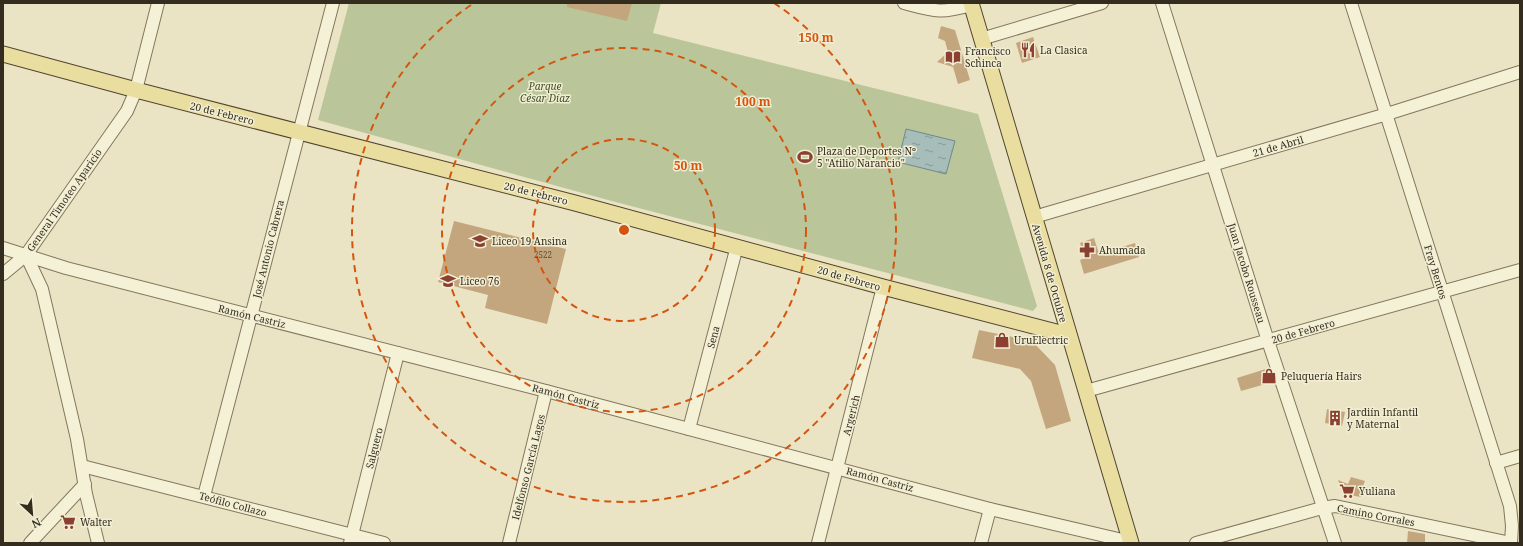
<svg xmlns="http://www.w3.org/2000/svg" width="1523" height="546" viewBox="0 0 1523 546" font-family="'Noto Serif',serif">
  <defs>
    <pattern id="water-ripples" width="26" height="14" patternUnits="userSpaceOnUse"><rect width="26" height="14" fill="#a6bdba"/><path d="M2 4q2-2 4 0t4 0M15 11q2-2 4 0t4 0" fill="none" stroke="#889a97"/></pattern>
  </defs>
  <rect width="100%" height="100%" fill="#eae4c5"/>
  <polygon fill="#bac69a" points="349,3 661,3 653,33 978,114 1037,306 1033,311 608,200 318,120"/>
  <polygon fill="url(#water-ripples)" stroke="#6e8a88" points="906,129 955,141 946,174 898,162"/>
  <g fill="#c4a67e">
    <polygon points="567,3 632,3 627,21 567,7"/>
    <polygon points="941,26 955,30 970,80 958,84 953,67 937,62 948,52 945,41 938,38"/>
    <polygon points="1033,37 1040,57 1022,63 1016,43"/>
    <polygon points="454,221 566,249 547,324 485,308 488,295 438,282"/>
    <polygon points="1094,238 1099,254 1135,243 1139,257 1084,274 1080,260 1085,258 1080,243"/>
    <polygon points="979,330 1032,341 1055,365 1071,421 1046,429 1031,381 1020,369 972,358"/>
    <polygon points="1269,368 1273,382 1241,391 1237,378"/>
    <polygon points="1327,409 1345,412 1342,426 1325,423"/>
    <polygon points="1351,477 1365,481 1363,486 1369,488 1361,497 1343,494 1338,480 1348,484"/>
    <polygon points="1408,531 1425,534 1425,543 1407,543"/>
  </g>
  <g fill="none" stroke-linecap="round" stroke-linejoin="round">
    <g stroke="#83775d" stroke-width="14">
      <g id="minor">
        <path d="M904 3C934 11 940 14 971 5"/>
        <polyline points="1162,3 1268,341 1335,543"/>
        <polyline points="1351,3 1510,506 1512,526 1511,543"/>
        <polyline points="981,39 1102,3"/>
        <polyline points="1034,217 1387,114 1520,72"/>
        <polyline points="3,248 66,268 546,391 990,509 1131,542"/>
        <polyline points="26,255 42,289 77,439 86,494 98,543"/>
        <polyline points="3,274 26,255 127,111 136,90 158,3"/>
        <polyline points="1086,391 1520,270"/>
        <polyline points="689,429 737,246"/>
        <polyline points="1496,463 1520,456"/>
        <polyline points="82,466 384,543"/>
        <polyline points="204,496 333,3"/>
        <polyline points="30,543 85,484"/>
        <polyline points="350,543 398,353"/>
        <polyline points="509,543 546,391"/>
        <polyline points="818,543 883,287"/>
        <polyline points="981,543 990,509"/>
        <polyline points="1196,543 1322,508 1335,506 1511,543"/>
      </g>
    </g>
    <g stroke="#514530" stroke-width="17">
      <g id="major">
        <polyline points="971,3 1131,543"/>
        <polyline points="3,54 136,90 575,203 883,287 1068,335"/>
      </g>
    </g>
    <use href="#minor" stroke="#f5f1d7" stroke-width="12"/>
    <use href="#major" stroke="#e9dea0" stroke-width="15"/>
  </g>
  <g fill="none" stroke="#d6550e" stroke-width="2" stroke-dasharray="7 5">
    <circle cx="624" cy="230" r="91"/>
    <circle cx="624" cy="230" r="182"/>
    <path d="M774 3A272 272 0 1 1 474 3"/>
  </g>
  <defs>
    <g id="restaurant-bare" transform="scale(1.2)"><path d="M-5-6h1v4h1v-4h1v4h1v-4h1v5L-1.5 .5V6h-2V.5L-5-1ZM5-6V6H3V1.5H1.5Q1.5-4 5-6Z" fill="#8c4032" stroke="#f2eed3" stroke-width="2.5" paint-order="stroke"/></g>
    <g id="library-bare" transform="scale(1.2)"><path d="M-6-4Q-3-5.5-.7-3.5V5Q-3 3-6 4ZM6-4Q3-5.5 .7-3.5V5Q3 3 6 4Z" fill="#8c4032" stroke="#f2eed3" stroke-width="2.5" paint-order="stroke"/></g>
    <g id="stadium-bare" transform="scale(1.2)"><path d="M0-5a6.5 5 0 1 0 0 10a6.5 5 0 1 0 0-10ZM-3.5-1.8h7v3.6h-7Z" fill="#8c4032" stroke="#f2eed3" stroke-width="2.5" paint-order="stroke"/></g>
    <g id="school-bare" transform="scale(1.2)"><path d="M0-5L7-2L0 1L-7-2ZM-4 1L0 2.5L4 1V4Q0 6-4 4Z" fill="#8c4032" stroke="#f2eed3" stroke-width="2.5" paint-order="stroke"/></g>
    <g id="pharmacy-bare" transform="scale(1.2)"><path d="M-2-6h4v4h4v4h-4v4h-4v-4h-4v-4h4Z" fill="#8c4032" stroke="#f2eed3" stroke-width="2.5" paint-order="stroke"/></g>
    <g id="shop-bare" transform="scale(1.2)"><path d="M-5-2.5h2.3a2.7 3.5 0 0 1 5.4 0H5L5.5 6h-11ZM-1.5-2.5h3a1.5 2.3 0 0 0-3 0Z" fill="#8c4032" stroke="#f2eed3" stroke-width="2.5" paint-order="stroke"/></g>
    <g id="building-bare" transform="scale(1.2)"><path d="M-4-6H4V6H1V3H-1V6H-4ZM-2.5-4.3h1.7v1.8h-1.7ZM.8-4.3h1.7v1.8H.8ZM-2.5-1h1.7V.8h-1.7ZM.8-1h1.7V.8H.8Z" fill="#8c4032" stroke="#f2eed3" stroke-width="2.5" paint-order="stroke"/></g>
    <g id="supermarket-bare" transform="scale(1.2)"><path d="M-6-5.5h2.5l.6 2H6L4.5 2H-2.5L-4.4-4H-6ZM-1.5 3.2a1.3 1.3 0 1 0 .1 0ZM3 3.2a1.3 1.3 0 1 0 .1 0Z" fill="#8c4032" stroke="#f2eed3" stroke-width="2.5" paint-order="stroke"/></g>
  </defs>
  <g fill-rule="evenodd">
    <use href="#restaurant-bare" x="1028" y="50"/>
    <use href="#library-bare" x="953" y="57"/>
    <use href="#stadium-bare" x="805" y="157"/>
    <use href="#school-bare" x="480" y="241"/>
    <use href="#pharmacy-bare" x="1087" y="250"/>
    <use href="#school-bare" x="448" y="281"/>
    <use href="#shop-bare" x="1002" y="340"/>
    <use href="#shop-bare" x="1269" y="376"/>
    <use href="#building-bare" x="1335" y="418"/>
    <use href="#supermarket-bare" x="1347" y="491"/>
    <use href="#supermarket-bare" x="68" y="522"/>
  </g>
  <g text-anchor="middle" stroke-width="3" stroke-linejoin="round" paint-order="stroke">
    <g font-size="8" fill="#584b37">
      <text x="543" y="258">2522</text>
    </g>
    <g font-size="10" fill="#342d1f" stroke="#f2eed3" text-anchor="start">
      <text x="1040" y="54">La Clasica</text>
      <text x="965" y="55">Francisco<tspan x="965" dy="12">Schinca</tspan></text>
      <text x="817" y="155">Plaza de Deportes Nº<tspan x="817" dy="12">5 "Atilio Narancio"</tspan></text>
      <text x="492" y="245">Liceo 19 Ansina</text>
      <text x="1099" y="254">Ahumada</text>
      <text x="460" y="285">Liceo 76</text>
      <text x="1014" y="344">UruElectric</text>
      <text x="1281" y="380">Peluquería Hairs</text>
      <text x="1347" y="416">Jardiín Infantil<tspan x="1347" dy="12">y Maternal</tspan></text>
      <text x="1359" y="495">Yuliana</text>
      <text x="80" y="526">Walter</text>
    </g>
    <g font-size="10" font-style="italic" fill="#3e4e28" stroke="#f2eed3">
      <text x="545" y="90">Parque<tspan x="545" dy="12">César Díaz</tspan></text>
    </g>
    <g font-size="10" fill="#342d1f" stroke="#f2eed3">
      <text transform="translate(222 113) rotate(14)" y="4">20 de Febrero</text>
      <text transform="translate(1278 146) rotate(-16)" y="4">21 de Abril</text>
      <text transform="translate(536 193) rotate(14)" y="4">20 de Febrero</text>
      <text transform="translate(64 200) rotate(-55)" y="4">General Timoteo Aparicio</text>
      <text transform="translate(268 249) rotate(-76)" y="4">José Antonio Cabrera</text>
      <text transform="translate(1436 272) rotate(73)" y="4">Fray Bentos</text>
      <text transform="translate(1050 273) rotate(74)" y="4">Avenida 8 de Octubre</text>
      <text transform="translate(1247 273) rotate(73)" y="4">Juan Jacobo Rousseau</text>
      <text transform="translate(849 278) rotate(16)" y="4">20 de Febrero</text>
      <text transform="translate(252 316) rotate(14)" y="4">Ramón Castriz</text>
      <text transform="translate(1303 331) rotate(-16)" y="4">20 de Febrero</text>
      <text transform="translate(713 337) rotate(-75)" y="4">Sena</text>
      <text transform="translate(566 396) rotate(15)" y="4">Ramón Castriz</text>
      <text transform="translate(851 415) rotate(-76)" y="4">Argerich</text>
      <text transform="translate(374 448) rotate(-76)" y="4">Salguero</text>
      <text transform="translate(528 467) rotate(-76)" y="4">Idelfonso García Lagos</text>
      <text transform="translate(880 479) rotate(15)" y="4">Ramón Castriz</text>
      <text transform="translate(233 504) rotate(15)" y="4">Teófilo Collazo</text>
      <text transform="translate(1376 515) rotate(11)" y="4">Camino Corrales</text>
    </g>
  </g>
  <circle cx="624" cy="230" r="6" fill="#d6550e" stroke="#f2eed3" stroke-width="2"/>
  <g font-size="12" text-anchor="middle" font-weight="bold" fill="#d6550e" stroke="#f2eed3" stroke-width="3" stroke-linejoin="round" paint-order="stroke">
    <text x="816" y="42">150 m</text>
    <text x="753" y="106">100 m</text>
    <text x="688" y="170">50 m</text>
  </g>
  <rect width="1523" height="546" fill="none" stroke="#342d1f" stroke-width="8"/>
  <g transform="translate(32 514) rotate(154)" stroke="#f2eed3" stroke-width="3" paint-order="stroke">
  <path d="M0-3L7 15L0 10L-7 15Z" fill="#342d1f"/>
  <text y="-6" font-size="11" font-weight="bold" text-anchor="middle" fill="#342d1f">N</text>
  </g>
</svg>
